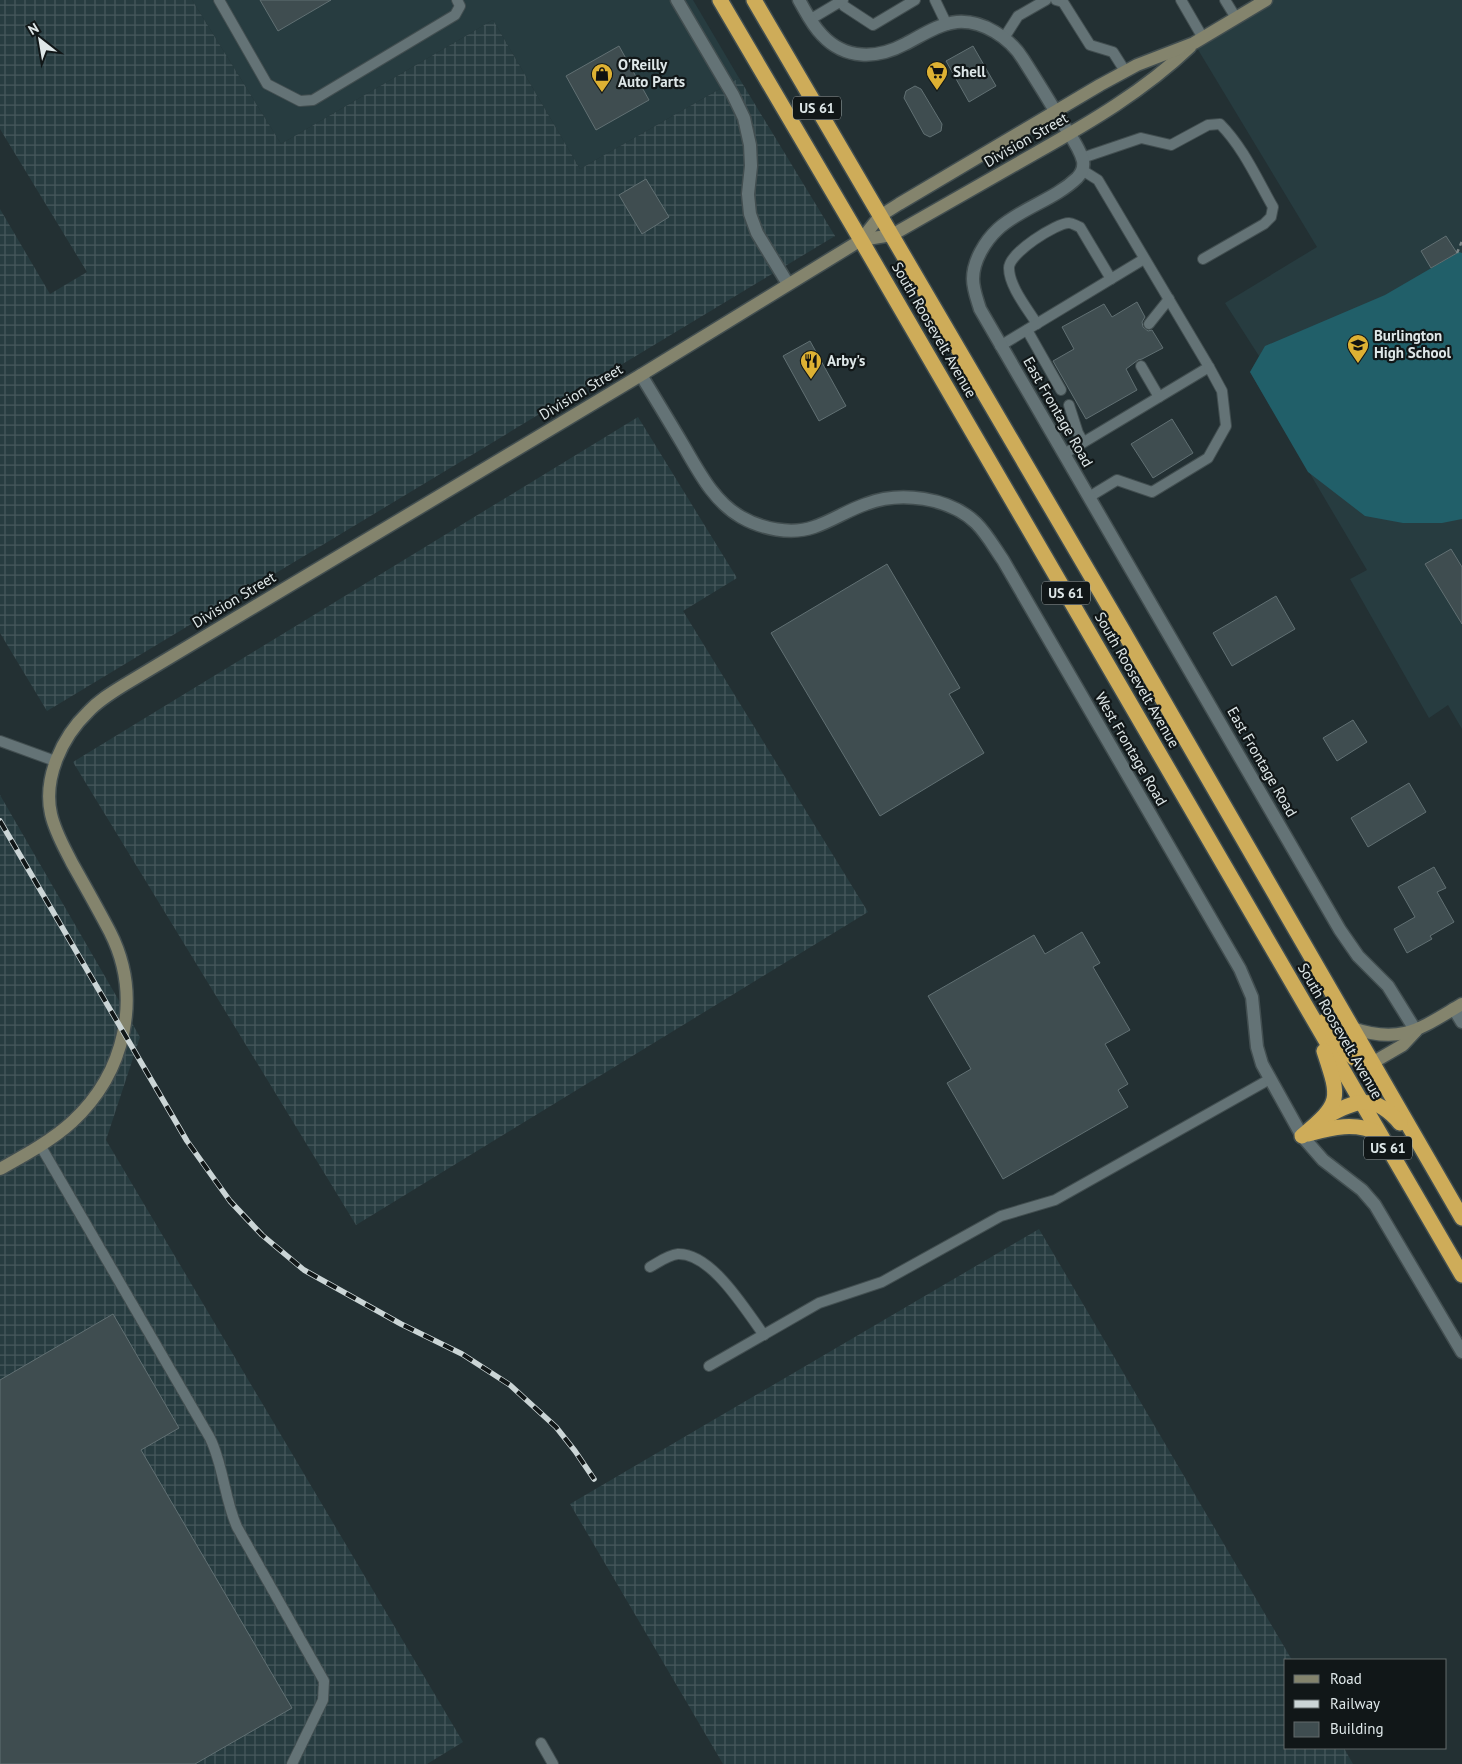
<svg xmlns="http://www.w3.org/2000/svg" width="1462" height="1764" viewBox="0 0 1462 1764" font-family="'PT Sans',sans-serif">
  <defs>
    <pattern id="industrial-grid" width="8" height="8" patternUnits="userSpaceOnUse" patternTransform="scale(1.25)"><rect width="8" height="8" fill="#273c40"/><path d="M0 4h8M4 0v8" fill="none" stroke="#46585c"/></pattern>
  </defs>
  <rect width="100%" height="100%" fill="#233033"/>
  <g fill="#273c40">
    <polygon points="192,0 693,0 739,78 580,169 493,20 281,144"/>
    <polygon points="1266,0 1462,0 1462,729 1448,705 1429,718 1350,579 1367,570 1250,372 1259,356 1225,303 1317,247 1194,43"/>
  </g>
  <g fill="url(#industrial-grid)">
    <polygon points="0,0 192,0 281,144 493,20 580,169 739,78 835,236 47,711 0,633 0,209 50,294 87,272 0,129"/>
    <polygon points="638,417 737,578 683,611 868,912 356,1225 73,762"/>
    <polygon points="0,795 140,1037 106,1140 463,1742 427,1764 0,1764"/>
    <polygon points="1039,1229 1292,1660 1286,1660 1286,1748 1344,1748 1353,1764 723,1764 570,1504"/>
  </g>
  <polygon fill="#215f69" points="1459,252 1462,253 1462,519 1442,523 1403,523 1365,516 1308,472 1250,372 1265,346 1385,295"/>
  <g fill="#3f4d50" stroke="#617073">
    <polygon points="260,0 331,0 278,31"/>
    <polygon points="619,46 649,100 596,130 566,76"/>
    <polygon points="973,46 996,86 969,102 946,61"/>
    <polygon points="915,86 921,89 942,124 941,131 930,137 924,134 904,98 906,91"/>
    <polygon points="646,179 669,217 642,234 619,195"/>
    <polygon points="1446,236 1457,253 1431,268 1421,251"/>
    <polygon points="1137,302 1145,317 1142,322 1143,327 1148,331 1152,330 1163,348 1142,359 1138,360 1126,369 1137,390 1086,419 1053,361 1074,349 1062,327 1104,304 1112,317"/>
    <polygon points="810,341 846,406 819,421 783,356"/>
    <polygon points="1172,419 1193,453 1153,478 1131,444"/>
    <polygon points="1451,549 1462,567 1462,624 1425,564"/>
    <polygon points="887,564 960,688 949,694 984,753 880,816 771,633"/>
    <polygon points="1276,596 1295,629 1232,666 1213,633"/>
    <polygon points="1353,720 1367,742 1337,761 1323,738"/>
    <polygon points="1409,783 1426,812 1368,847 1351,818"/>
    <polygon points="1434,867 1446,888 1437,892 1454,922 1430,936 1432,939 1407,953 1394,929 1415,917 1398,887"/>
    <polygon points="1082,932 1100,963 1093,967 1130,1030 1105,1044 1128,1084 1118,1090 1128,1107 1003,1179 947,1083 971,1069 928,996 1034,935 1045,954"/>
    <polygon points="113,1314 179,1428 141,1450 292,1708 195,1764 0,1764 0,1380"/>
  </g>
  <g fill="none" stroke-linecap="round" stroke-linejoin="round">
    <g stroke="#424e50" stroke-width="12">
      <g id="lane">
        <polyline points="219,0 267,84 300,101 313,100 455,15 460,6 457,0"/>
        <polyline points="840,0 844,6 873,25 915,0"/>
        <polyline points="935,0 947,25"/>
        <polyline points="1056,0 1063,2 1090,45 1113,52 1125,71"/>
        <polyline points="1181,0 1203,38"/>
        <polyline points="1225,0 1236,18"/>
        <polyline points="811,19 843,0"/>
        <polyline points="1004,38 1018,16 1046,0"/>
        <path d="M1082 158 1141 138 1171 145 1208 125 1220 124C1243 147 1257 179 1273 207L1271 217 1264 224 1203 259"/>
        <path d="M1037 324C1027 308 1009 286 1009 268 1009 253 1056 223 1069 223 1073 223 1076 226 1080 227L1111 279"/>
        <polyline points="1149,324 1169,299"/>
        <polyline points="1027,330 1061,390"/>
        <polyline points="1000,346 1144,259"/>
        <polyline points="1141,366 1159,397"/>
        <polyline points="1069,405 1078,433 1083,442"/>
        <polyline points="1064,454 1209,367 1098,180 1082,170"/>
        <polyline points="1089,497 1117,480 1152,492 1208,458 1226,426 1222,391 1209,367"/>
        <polyline points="0,741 55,761"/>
        <path d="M40 1145 210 1438C224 1467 224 1498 237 1527L324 1681 323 1700 292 1764"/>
        <path d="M650 1267C659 1262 668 1255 678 1254 712 1253 746 1311 764 1335"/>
        <polyline points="709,1366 819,1303 882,1282 1001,1216 1055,1200 1270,1079"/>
        <polyline points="541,1743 553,1764"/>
      </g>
    </g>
    <g stroke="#424e50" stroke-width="15">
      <g id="street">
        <polyline points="677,0 733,95 744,118 750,145 751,166 748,194 750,214 757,233 788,284"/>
        <path d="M799 0C806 12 812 25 822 35 845 60 877 59 905 44 921 36 938 24 957 22 983 20 1010 38 1023 59 1037 81 1050 102 1063 124 1070 135 1080 148 1083 161 1084 167 1082 173 1077 178 1054 200 1021 208 998 229 985 241 973 261 973 279 973 289 977 299 980 309L1340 930 1358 956 1388 986 1416 1031"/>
        <path d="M641 375C655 398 669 421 682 443 698 470 713 501 741 517 762 529 791 535 814 527 832 521 848 510 866 504 900 491 949 497 976 523 987 534 994 547 1003 560L1240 969 1252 997 1257 1047 1262 1064 1302 1136 1323 1160 1362 1190 1375 1205 1462 1352"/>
        <polyline points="1454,1009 1462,1022"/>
      </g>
    </g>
    <g stroke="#424e50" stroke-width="15">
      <g id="secondary">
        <path d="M861 240 892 235C939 208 986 181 1034 154 1089 123 1144 91 1190 47"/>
        <path d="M1352 1028C1402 1045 1421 1028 1462 1004"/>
        <polyline points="1372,1063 1403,1045 1416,1031"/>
        <path d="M0 1169C25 1155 51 1141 72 1122 125 1073 143 997 110 932 98 909 85 886 72 863 64 847 55 832 51 814 43 778 62 737 88 712 98 701 111 693 124 685L641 375 861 240 880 216 899 204 1100 85 1137 65 1194 43 1266 0"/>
      </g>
    </g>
    <g stroke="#424e50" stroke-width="18">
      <g id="highway">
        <polyline points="720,0 861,240 1462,1275"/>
        <polyline points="754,0 1122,629 1462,1218"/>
        <path d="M1325 1021C1336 1037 1349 1065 1372 1063"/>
        <path d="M1326 1117C1357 1099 1375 1094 1400 1123"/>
        <path d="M1308 1134C1333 1127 1355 1122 1379 1133"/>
        <path d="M1302 1136C1342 1103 1340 1099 1324 1051"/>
      </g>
    </g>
    <polyline stroke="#7c8789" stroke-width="2.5" stroke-dasharray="4 4" stroke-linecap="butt" points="1457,253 1462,241"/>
    <use href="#lane" stroke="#647376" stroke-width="10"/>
    <use href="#street" stroke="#647376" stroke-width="12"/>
    <use href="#secondary" stroke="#84846d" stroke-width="12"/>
    <use href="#highway" stroke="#ceac59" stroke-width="15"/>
    <g stroke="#cbd5d6" stroke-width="5.5">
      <polyline id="rail" points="0,821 187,1141 230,1201 262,1235 304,1270 401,1324 462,1354 510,1385 556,1427 575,1451 594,1479"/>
    </g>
    <use href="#rail" stroke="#111718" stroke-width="4" stroke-dasharray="11" stroke-linecap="butt"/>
  </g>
  <defs>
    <g id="supermarket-pin" transform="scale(1.125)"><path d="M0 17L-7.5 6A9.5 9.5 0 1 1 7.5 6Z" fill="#deb133" stroke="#111718"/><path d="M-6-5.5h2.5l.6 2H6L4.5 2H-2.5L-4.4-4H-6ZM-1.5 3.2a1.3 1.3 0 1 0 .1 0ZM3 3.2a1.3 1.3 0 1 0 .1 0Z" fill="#111"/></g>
    <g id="shop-pin" transform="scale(1.125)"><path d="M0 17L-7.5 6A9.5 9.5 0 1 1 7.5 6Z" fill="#deb133" stroke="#111718"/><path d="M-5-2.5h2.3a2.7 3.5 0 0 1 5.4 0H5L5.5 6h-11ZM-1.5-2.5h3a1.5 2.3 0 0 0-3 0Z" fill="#111"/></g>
    <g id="school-pin" transform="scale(1.125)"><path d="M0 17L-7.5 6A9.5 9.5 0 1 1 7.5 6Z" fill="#deb133" stroke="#111718"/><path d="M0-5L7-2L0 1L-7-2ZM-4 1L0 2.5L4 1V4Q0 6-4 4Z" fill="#111"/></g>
    <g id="restaurant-pin" transform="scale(1.125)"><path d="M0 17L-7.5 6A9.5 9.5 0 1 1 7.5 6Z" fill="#deb133" stroke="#111718"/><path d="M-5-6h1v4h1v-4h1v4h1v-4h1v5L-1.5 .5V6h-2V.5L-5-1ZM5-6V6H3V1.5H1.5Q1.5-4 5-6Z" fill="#111"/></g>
  </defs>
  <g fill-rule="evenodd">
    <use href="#supermarket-pin" x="937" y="72"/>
    <use href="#shop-pin" x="602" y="74"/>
    <use href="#school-pin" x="1358" y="345"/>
    <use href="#restaurant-pin" x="811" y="361"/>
  </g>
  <g text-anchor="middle" stroke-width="4.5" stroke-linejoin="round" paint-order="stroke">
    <g fill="#111718" stroke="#a0a9aa" stroke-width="1">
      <rect x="793" y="96.5" width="48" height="23" rx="4"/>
      <rect x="1042" y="581.5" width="48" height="23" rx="4"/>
      <rect x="1364" y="1136.5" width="48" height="23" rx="4"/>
    </g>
    <g font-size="14" font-weight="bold" fill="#dee7e8">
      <text x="817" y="113">US 61</text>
      <text x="1066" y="598">US 61</text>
      <text x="1388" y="1153">US 61</text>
    </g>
    <g font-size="15" font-weight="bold" fill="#dee7e8" stroke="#111718" text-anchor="start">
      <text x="618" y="70">O'Reilly<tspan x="618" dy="17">Auto Parts</tspan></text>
      <text x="953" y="77">Shell</text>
      <text x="1374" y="341">Burlington<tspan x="1374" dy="17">High School</tspan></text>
      <text x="827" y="366">Arby's</text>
    </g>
    <g font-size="15" fill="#dee7e8" stroke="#111718">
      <text transform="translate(1026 140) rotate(-30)" y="5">Division Street</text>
      <text transform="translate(934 330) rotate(60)" y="5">South Roosevelt Avenue</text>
      <text transform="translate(581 392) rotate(-31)" y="5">Division Street</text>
      <text transform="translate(1058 412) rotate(60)" y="5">East Frontage Road</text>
      <text transform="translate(234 600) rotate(-31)" y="5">Division Street</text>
      <text transform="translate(1137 680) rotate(60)" y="5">South Roosevelt Avenue</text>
      <text transform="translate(1131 749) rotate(60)" y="5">West Frontage Road</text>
      <text transform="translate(1262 762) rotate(60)" y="5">East Frontage Road</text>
      <text transform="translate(1340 1031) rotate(60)" y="5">South Roosevelt Avenue</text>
    </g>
  </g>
  <rect x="1284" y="1659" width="162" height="90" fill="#111718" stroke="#636a6b"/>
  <rect x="1294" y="1675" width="25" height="8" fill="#84846d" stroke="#636a6b"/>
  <text x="1330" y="1684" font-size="15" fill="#dee7e8">Road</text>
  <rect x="1294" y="1700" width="25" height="8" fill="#cbd5d6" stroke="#636a6b"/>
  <text x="1330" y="1709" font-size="15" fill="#dee7e8">Railway</text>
  <rect x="1294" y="1722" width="25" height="15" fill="#3f4d50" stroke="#636a6b"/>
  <text x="1330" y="1734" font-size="15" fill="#dee7e8">Building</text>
  <g transform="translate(40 40) rotate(329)" stroke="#111718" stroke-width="4" paint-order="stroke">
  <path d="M0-4L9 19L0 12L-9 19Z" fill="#dee7e8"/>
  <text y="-8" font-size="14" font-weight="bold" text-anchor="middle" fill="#dee7e8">N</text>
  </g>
</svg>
